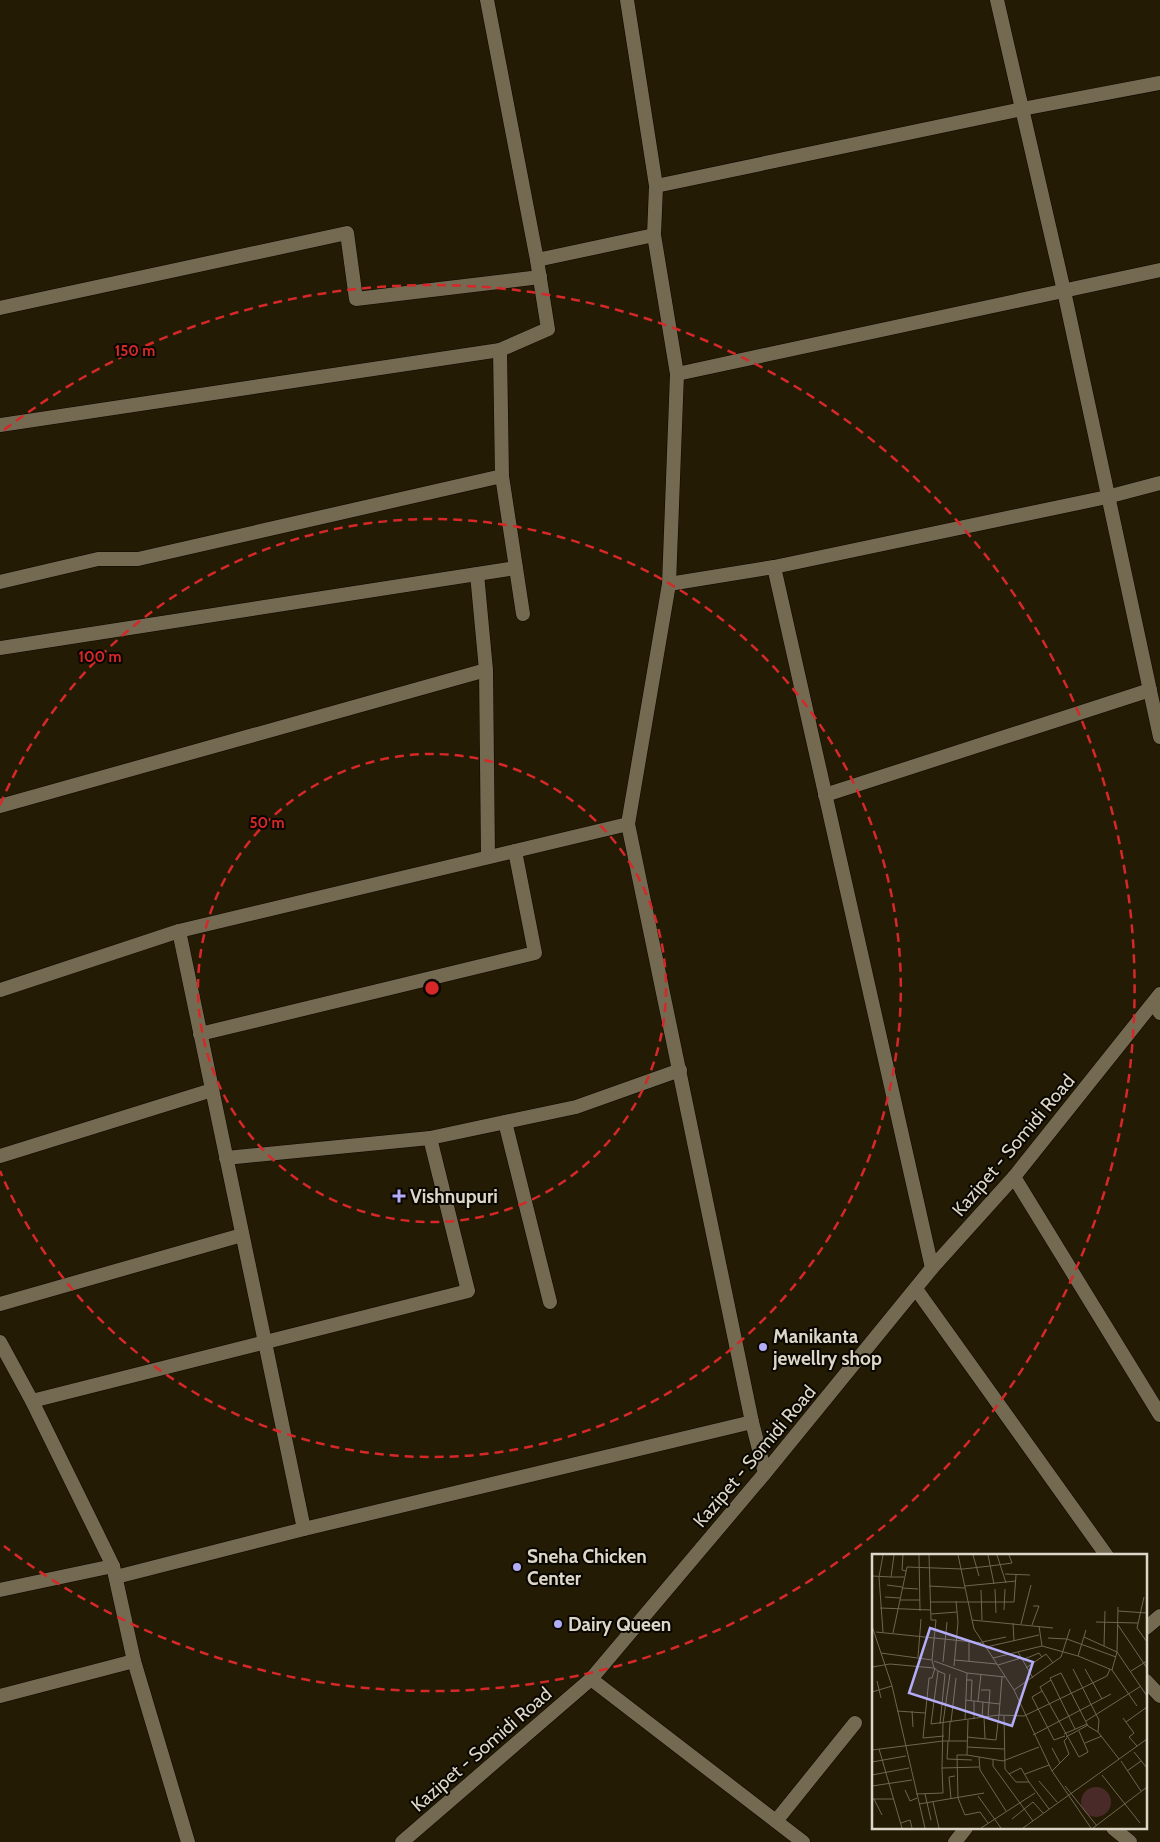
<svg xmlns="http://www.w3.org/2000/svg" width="1160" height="1842" viewBox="0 0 1160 1842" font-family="Cabin,sans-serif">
  <rect width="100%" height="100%" fill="#241b04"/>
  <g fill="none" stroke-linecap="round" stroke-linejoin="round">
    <g stroke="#0d0600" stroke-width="15">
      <g id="minor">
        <polyline points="487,0 537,260 654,235 656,186 627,0"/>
        <polyline points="997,0 1064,291 1160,737"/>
        <polyline points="656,186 1022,109 1160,83"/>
        <polyline points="654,235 677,374 669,584 628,824 752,1422 765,1473"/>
        <polyline points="0,308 347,233 356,299 540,277"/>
        <polyline points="677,374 1160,270"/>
        <polyline points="0,425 500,350 548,329 537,260"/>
        <polyline points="502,476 523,614"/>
        <polyline points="774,567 932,1268"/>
        <polyline points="477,574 486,670 488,856"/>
        <polyline points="0,582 98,559 138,559 502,476 500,350"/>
        <polyline points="669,584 774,567 1107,497 1160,483"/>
        <polyline points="0,648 516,568"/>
        <polyline points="825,795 1150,690"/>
        <polyline points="0,806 486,670"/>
        <polyline points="179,931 304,1529"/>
        <polyline points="0,990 179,931 628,824"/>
        <polyline points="1154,1003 1160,1013"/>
        <polyline points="200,1034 535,953 515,851"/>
        <polyline points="505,1122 550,1302"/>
        <polyline points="0,1156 212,1090"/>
        <polyline points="226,1158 430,1138 576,1107 680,1070"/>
        <polyline points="1014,1177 1160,1415"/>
        <polyline points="916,1289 1107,1556"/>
        <polyline points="0,1304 242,1235"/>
        <polyline points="0,1342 32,1401 113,1566 134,1661 188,1842"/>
        <polyline points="32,1401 468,1291 430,1138"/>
        <polyline points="116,1577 304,1529 752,1422"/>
        <polyline points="0,1590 113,1566"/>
        <polyline points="1146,1628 1160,1616"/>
        <polyline points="591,1679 803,1842"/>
        <polyline points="1146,1681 1160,1696"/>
        <polyline points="0,1696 134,1661"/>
        <polyline points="776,1821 855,1723"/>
        <polyline points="1113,1828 1130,1842"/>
        <polyline points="955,1842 966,1828"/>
      </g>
    </g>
    <g stroke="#0d0600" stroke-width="15">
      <polyline id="tertiary" points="402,1842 591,1679 765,1473 932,1268 1014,1177 1160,994"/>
    </g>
    <use href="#minor" stroke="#746a51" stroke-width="14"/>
    <use href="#tertiary" stroke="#746a51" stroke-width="14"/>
  </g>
  <g fill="none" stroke="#d62828" stroke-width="2.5" stroke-dasharray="9 6">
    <circle cx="432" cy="988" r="234"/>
    <path d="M0 805A469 469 0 1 1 0 1171"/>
    <path d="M4 430A703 703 0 1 1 4 1546"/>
  </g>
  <g fill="#b3adf9" stroke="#0a0701" stroke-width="2">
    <path d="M396.5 1188.5h5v5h5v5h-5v5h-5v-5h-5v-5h5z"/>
    <circle cx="763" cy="1347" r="5"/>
    <circle cx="517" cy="1567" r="5"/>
    <circle cx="558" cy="1624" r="5"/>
  </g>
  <g text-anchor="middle" stroke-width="4" stroke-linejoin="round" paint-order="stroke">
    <g font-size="19" fill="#ddd7c9" stroke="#0a0701">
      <text transform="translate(1013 1145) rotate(-50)" y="7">Kazipet - Somidi Road</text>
      <text transform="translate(754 1456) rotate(-50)" y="7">Kazipet - Somidi Road</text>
      <text transform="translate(481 1749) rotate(-41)" y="7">Kazipet - Somidi Road</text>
    </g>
    <g font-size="19" font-weight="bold" fill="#ddd7c9" stroke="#0a0701" text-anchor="start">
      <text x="410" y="1203">Vishnupuri</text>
      <text x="773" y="1343">Manikanta<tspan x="773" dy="22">jewellry shop</tspan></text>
      <text x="527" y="1563">Sneha Chicken<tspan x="527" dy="22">Center</tspan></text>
      <text x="568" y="1631">Dairy Queen</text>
    </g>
  </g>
  <g transform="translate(872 1554)">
    <rect width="275" height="275" fill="#241b04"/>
    <path d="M209 248a15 15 0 1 1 30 0a15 15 0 1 1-30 0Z" fill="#492a28"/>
    <path fill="none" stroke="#6e6653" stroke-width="1" d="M11 1 7 23 11 78M22 1 19 23H32M31 1 30 16 34 17M47 1 48 57M57 1 59 66H64L60 106M86 1 102 75 142 136 180 217 219 274M101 1 107 22M116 1 122 30M125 1 134 29M133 20 158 21M0 22 19 23M15 31 30 33M57 32 93 34M93 32 144 27M30 34 46 35M123 35 124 59M109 36 110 66M13 43 28 44M272 43 265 74 275 88M28 46H48M58 48H142L144 21M246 53 245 98 275 142M8 54 59 56M132 56 133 35M246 57 275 59M59 60 85 58M100 66 181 74M224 68 266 69M141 69 142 87M149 70 159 31M160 71 167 52H161M246 71 275 114M0 72 20 132 53 274M167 72 170 92M4 78 111 89M21 79 35 13 91 15 118 12 140 9 137 1M212 83 245 98 240 116M176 84 195 85 244 103M97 87V107M110 88 134 83M232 92 233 57M114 93 167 81M146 98 161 124M206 102 214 76M46 103 49 65M121 104 170 92 206 102 240 116 265 152M83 106 125 110M150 106 167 99 170 103M62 107 95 119 133 123M71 108 75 68M126 111 149 104M82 112 86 68 84 47M0 113 18 110 62 114 60 106 9 99M62 114 66 117 59 170 127 161 152 162 235 122 238 115M63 114 60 124H57L51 184 72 182M154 114 174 100 181 109M201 115 227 166 226 178 216 172 189 119 178 124 203 175M213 115 230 145M66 117 73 120 68 170M259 117 275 107M94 126H100L99 147M179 126 168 133 207 203 216 198 207 177M5 127 9 144M109 136H118L116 163M142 136 189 103 198 75M170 137 160 143 182 186 193 182M0 138 20 132M93 146 128 150M106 147 109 120M25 157 53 159M40 157 41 173M127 161 130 123M132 162 133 215 144 228H157L177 255M112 163 113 185M110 164 111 148M251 164 262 179 257 183 265 192M102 165V147M93 166 95 119M96 166 95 201 131 207 167 193M214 167 269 132M79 168 84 124M254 168 275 153M226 178 247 205M192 180 215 170M161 181 239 140M95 183 124 186 127 161M194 183 216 171M76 187 75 205 100 206M77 187 78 168M213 189 230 182M95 193 132 195M180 194 188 209M7 195 30 274M0 196 71 187H95M262 198 275 214M95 201H85L86 244 93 261 108 258 116 269M107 203 108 216 134 257M121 206V212L161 267M249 207 269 237M0 208 34 202M70 214 71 169 78 120M180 217 197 200 192 187 195 184M255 217 269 207M137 220 149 214 157 228M153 220 177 211M0 221 37 214M230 221 268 269M167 227 185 248M0 232 40 226M193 232 225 272M33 236 38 247 45 244M71 239 70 214 107 213M44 240 71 239M53 240 59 266M106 242 129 274M0 245H22M2 245 10 261M79 245 77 223 83 222M61 248 67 274M47 250 112 239M140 265 161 248 171 259M29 269 38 266 40 274M109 274 163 239M151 274 275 185M221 274 275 233"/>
    <path fill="#b3adf9" fill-opacity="0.15" stroke="#b3adf9" stroke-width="2.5" d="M58 74 161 108 140 172 37 139Z"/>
    <rect width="275" height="275" fill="none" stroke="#ddd7c9" stroke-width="2.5"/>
  </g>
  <circle cx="432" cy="988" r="8" fill="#d62828" stroke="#0a0701" stroke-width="2.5"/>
  <g font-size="15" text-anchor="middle" font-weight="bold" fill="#d62828" stroke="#0a0701" stroke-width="4" stroke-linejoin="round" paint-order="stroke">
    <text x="135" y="356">150 m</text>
    <text x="100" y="662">100 m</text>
    <text x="267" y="828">50 m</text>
  </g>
</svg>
